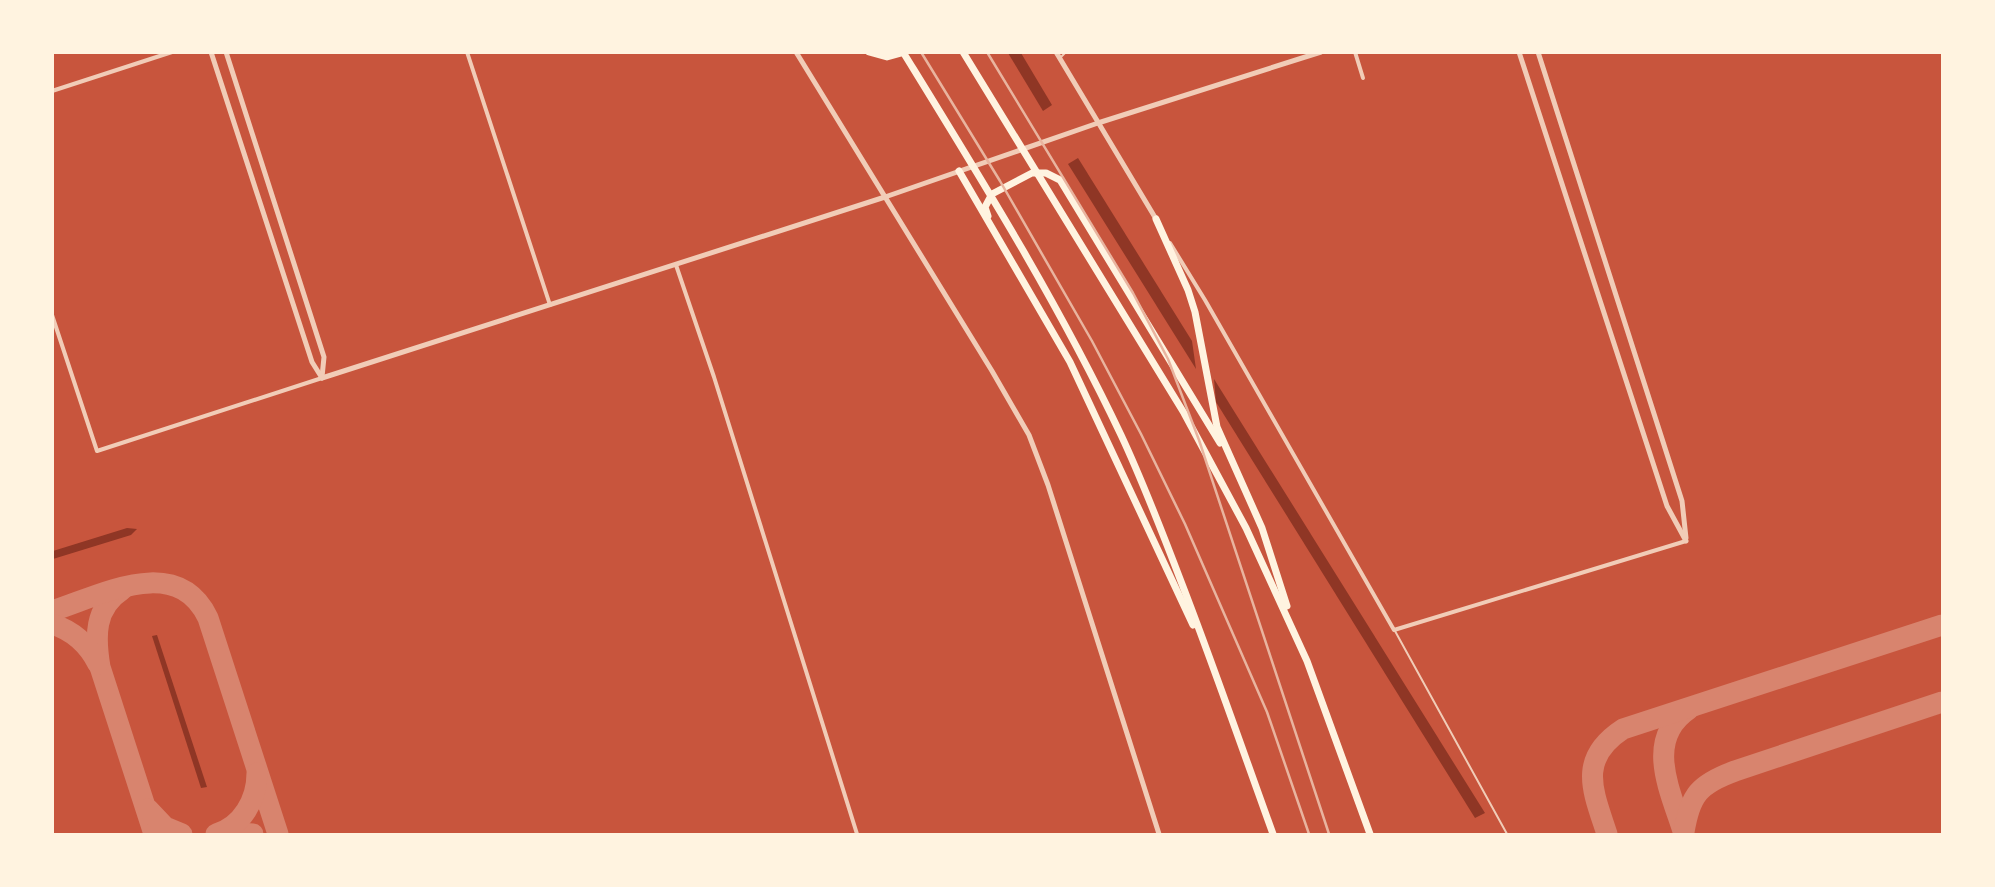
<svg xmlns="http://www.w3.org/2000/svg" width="1995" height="887" viewBox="0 0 1995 887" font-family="'Alegreya Sans',sans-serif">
  <rect width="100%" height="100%" fill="#c8553d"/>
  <g fill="#8f3625">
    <polygon points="1008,53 1021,53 1052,105 1043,111"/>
    <polygon points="1078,158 1192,341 1196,369 1068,164"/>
    <polygon points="1214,379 1485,813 1475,818 1216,402"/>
    <polygon points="127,528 137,529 131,535 53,559 53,551"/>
    <polygon points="157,635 207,787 201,788 152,636"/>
  </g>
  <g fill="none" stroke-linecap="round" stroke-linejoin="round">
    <g stroke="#d8846e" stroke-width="21">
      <path d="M122 590C94 608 95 637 100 667L154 834"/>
      <path d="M52 611C102 595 177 553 208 618L278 834"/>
      <path d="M52 624C74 631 88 644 98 664"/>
      <polyline points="148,809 165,827 182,834"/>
      <path d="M1683 831C1670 790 1644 739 1689 709"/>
      <polyline points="224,832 253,834"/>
      <path d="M1684 832C1690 795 1699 784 1735 771L1942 702"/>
      <path d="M216 834C242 826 257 800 257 773"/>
      <path d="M1607 834C1593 791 1577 759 1623 729L1942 625"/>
    </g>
    <g stroke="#f1ccb7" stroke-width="2">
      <polyline points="1061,57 1066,52"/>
      <polyline points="1395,631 1507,834"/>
    </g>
    <g stroke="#f1ccb7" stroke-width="4">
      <polyline points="467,52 550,305"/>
      <polyline points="1355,52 1363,78"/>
      <polyline points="52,91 172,52"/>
      <polyline points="1170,243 1205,300 1394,630 1686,541"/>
      <polyline points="676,265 714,377 857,834"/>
      <polyline points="52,315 97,451 322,378"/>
    </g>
    <g stroke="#f1ccb7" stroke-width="5">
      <polyline points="211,52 312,362 322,378"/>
      <polyline points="226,52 324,357 322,377"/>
      <polyline points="796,52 992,371 1029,435 1048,485 1159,834"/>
      <polyline points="1056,52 1156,219"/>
      <polyline points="1519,52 1667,506 1686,541"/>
      <polyline points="1538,52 1682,501 1686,538"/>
      <polyline points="322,378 885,197 1098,123 1321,52"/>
    </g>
    <g stroke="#fff3e0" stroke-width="7">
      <polyline points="869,52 887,57 905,52"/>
      <path d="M903 52C980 177 1058 302 1121 435 1144 484 1163 534 1182 584 1214 667 1243 751 1273 834"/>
      <polyline points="963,52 1184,413 1246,528 1307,661 1370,834"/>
      <polyline points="959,171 1070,362 1193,625"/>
      <polyline points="988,216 985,207 992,194 1032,173 1046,173 1060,180 1220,443"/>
      <polyline points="1156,219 1188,290 1195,312 1217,427 1262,528 1287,606"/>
    </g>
    <g stroke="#e9b49f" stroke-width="2.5">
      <polyline points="921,52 1000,181 1092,341 1141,434 1185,524 1267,712 1309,834"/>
      <polyline points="987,52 1133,293 1168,359 1199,440 1329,834"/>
    </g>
  </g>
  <rect width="1995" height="887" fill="none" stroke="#fff3e0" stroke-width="108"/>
</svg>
